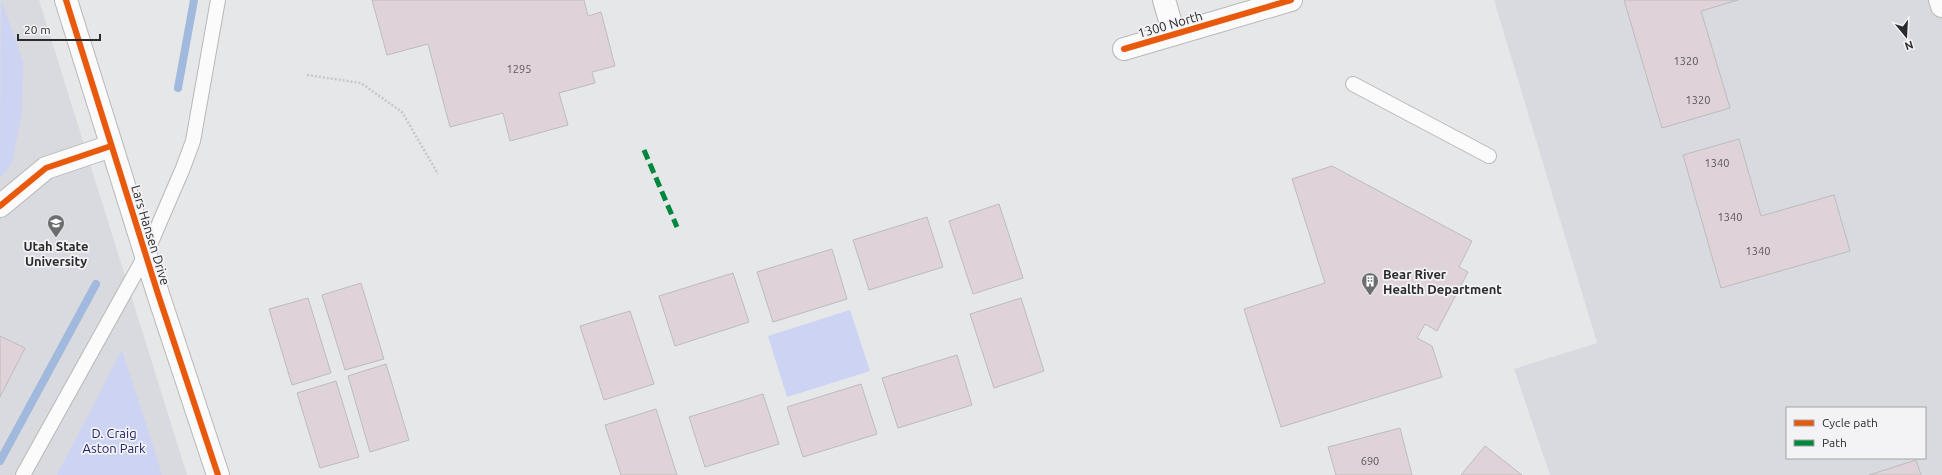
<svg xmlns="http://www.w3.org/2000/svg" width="1942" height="475" viewBox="0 0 1942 475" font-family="Ubuntu,sans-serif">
  <rect width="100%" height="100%" fill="#e6e7e8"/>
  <g fill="#d8dadf" fill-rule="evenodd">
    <polygon points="0,0 39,0 187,475 0,475"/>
    <path d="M1494 0H1942V475H1550L1514 369 1597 343ZM1787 408H1925V458H1787Z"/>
  </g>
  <g fill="#cdd3f3">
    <polygon points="1,0 23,62 22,112 12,163 0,178"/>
    <polygon points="850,310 870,371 787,397 768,336"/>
    <polygon points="122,350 162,475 57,475"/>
  </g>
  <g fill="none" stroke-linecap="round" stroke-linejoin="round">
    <g stroke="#a0b9dc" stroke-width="8">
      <polyline points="178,88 194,0"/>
      <polyline points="0,461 96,284"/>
    </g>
  </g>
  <g fill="#dfd3d9" stroke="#bcbcbd">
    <polygon points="372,0 584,0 588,16 601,12 615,66 592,72 595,83 559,93 568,125 510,141 503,113 450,127 428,44 387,55"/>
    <polygon points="1624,0 1738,0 1701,11 1730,108 1662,128"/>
    <polygon points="1739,139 1761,216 1834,195 1850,251 1721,288 1683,155"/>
    <polygon points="1332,166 1472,241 1459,267 1468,272 1437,331 1425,324 1417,338 1432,346 1442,377 1281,427 1244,309 1325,283 1292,179"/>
    <polygon points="999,204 1023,278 973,294 949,221"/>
    <polygon points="927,217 943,267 869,290 853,240"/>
    <polygon points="832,249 847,299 773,322 757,272"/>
    <polygon points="733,273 749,322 675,346 659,296"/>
    <polygon points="361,283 384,359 345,370 322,295"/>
    <polygon points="308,298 331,373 292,385 269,309"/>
    <polygon points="1021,298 1044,371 994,388 970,314"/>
    <polygon points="630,311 654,384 604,400 580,326"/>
    <polygon points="0,336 25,348 0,397"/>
    <polygon points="957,355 972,405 898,428 882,378"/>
    <polygon points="386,364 409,440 370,452 348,376"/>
    <polygon points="336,381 359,457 320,468 297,393"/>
    <polygon points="861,384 877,434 803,457 787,407"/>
    <polygon points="763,394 779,444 705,467 689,417"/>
    <polygon points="656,409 677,475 621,475 605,425"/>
    <polygon points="1400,428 1412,475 1336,475 1328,447"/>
    <polygon points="1485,446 1522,475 1461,475"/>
    <polygon points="1916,460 1921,475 1869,475"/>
  </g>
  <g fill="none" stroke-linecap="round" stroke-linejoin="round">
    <g stroke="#b8b8b9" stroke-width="16">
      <g id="service">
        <polyline points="1353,84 1489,156"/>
        <polyline points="23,475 146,254 183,168 193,141 218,0"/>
      </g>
    </g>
    <g stroke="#b8b8b9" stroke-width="24">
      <g id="minor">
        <polyline points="1164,0 1174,34"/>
        <polyline points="1124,49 1291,0"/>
        <polyline points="0,206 46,168 111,146"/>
      </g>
    </g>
    <g stroke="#b8b8b9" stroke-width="24">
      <polyline id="tertiary" points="1940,0 1942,6"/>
    </g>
    <g stroke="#b8b8b9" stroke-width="24">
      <polyline id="secondary" points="66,0 158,294 218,475"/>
    </g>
    <polyline stroke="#c7c7c8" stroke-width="2.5" stroke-dasharray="2 2" stroke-linecap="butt" points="307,75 361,83 402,112 438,174"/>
    <use href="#service" stroke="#fbfbfc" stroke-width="14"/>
    <use href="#minor" stroke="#fbfbfc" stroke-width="22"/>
    <use href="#tertiary" stroke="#fbfbfc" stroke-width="22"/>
    <use href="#secondary" stroke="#fbfbfc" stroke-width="22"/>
    <polyline stroke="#00873e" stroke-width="5" stroke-dasharray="10 5" stroke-linecap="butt" points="644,150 677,227"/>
    <g stroke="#f3f3f6" stroke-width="8">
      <g id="cycleway">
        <polyline points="66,0 158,294 218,475"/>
        <polyline points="1124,49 1291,0"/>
        <polyline points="0,206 46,168 111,146"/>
      </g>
    </g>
    <use href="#cycleway" stroke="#e8590c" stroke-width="6"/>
  </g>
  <defs>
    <g id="university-pin" transform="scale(0.9)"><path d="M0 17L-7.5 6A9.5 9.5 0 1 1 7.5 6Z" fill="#6c6d6e" stroke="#f3f3f6"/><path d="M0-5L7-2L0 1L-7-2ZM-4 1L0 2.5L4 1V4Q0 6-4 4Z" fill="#fff"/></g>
    <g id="building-pin" transform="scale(0.9)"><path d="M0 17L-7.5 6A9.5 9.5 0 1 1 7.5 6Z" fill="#6c6d6e" stroke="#f3f3f6"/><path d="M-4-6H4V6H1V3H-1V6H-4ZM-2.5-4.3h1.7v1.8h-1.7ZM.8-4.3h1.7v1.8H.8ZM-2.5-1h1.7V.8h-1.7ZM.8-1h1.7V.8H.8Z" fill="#fff"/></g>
  </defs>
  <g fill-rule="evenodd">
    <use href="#university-pin" x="56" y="223"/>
    <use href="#building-pin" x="1370" y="281"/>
  </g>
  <g text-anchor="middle" stroke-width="3.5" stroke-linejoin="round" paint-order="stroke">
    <g font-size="11" fill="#585557">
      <text x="1686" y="65">1320</text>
      <text x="519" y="73">1295</text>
      <text x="1698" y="104">1320</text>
      <text x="1717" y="167">1340</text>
      <text x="1730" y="221">1340</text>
      <text x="1758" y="255">1340</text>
      <text x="1370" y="465">690</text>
    </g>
    <g font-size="13" fill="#2b2b2c" stroke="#f3f3f6">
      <text transform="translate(1170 24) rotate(-16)" y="5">1300 North</text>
      <text transform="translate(151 235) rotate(73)" y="5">Lars Hansen Drive</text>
    </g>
    <g font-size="13" font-weight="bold" fill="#2b2b2c" stroke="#f3f3f6">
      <text x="56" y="251">Utah State<tspan x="56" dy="15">University</tspan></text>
      <text x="1383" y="279" text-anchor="start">Bear River<tspan x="1383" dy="15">Health Department</tspan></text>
    </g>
    <g font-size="13" fill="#242667" stroke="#f3f3f6">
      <text x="114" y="438">D. Craig<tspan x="114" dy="15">Aston Park</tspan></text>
    </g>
  </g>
  <rect x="1786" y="407" width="140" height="52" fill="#f3f3f6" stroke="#a3a3a5"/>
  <rect x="1794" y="420" width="20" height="6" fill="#e8590c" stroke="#a3a3a5"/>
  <text x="1822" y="427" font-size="12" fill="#2b2b2c">Cycle path</text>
  <rect x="1794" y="440" width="20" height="6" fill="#00873e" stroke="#a3a3a5"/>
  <text x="1822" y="447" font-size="12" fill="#2b2b2c">Path</text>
  <g transform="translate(1906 36) rotate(162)" stroke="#f3f3f6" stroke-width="3" paint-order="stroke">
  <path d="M0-3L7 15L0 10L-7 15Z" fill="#2b2b2c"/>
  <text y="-6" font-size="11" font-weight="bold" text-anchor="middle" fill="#2b2b2c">N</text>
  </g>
  <path d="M18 34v6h82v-6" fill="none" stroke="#2b2b2c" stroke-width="2"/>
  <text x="24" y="34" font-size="12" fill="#2b2b2c" stroke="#f3f3f6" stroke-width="3" paint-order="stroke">20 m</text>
</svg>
